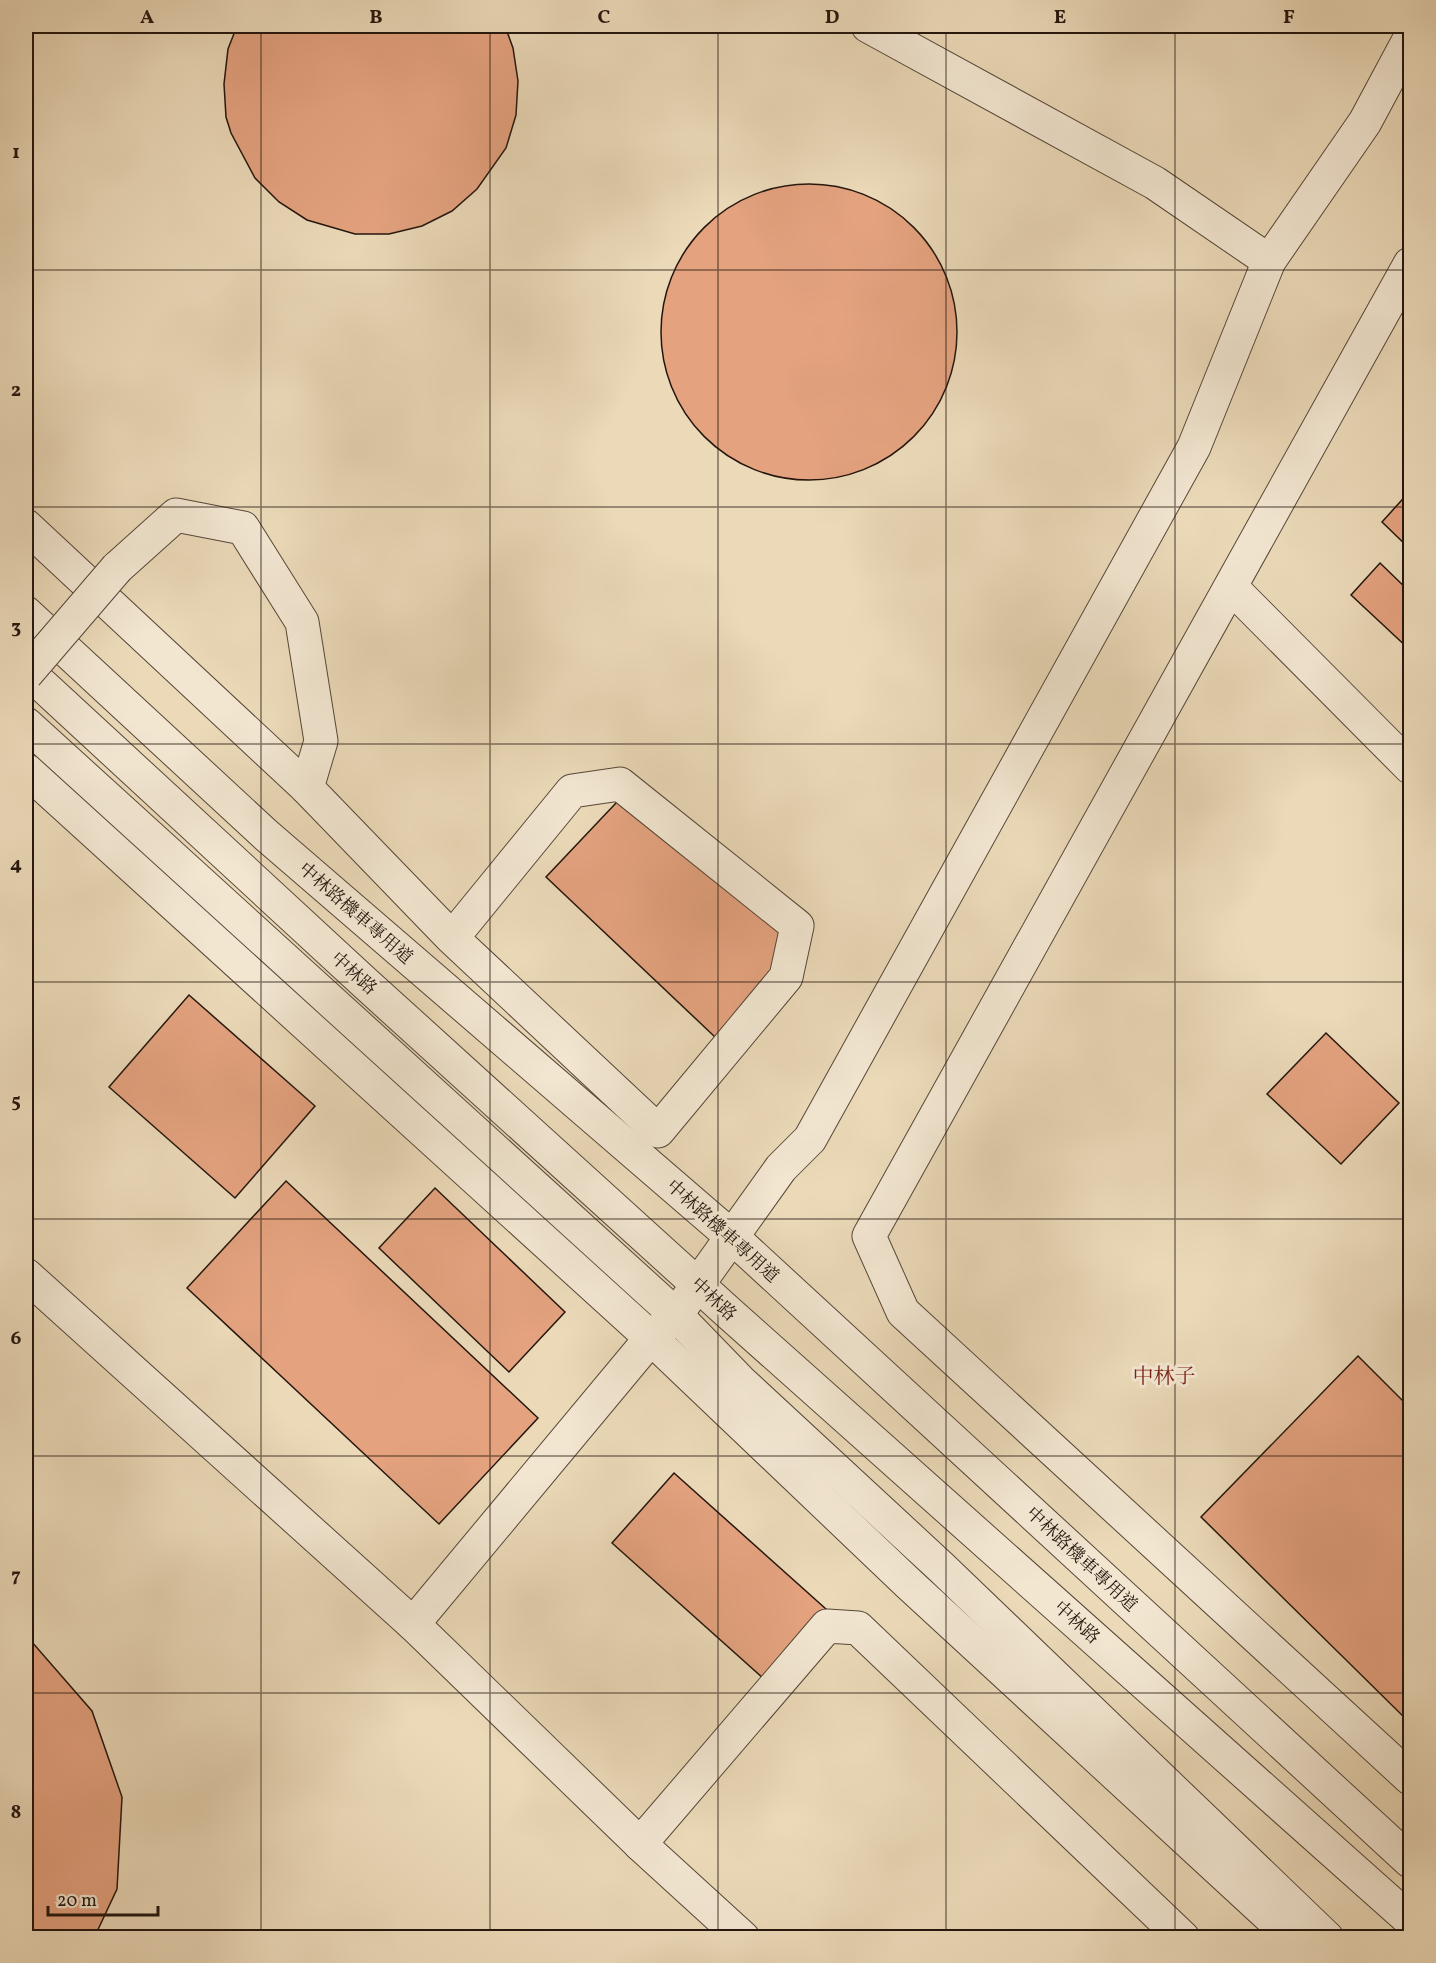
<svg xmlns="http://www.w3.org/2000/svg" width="1436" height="1963" viewBox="0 0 1436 1963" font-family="Vollkorn,'Noto Serif TC',serif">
  <rect width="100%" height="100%" fill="#ebd9b8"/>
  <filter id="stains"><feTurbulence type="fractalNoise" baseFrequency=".00333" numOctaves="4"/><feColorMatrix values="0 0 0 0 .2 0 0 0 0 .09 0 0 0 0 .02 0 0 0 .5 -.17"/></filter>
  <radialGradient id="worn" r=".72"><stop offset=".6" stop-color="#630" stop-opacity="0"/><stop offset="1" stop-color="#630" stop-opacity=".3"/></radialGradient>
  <g fill="#e4a27f" stroke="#24160e" stroke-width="1.5">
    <polygon points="237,26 505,26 513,48 518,81 516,115 506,148 477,189 452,211 422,226 389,234 355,234 307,220 279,202 255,178 231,133 226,117 224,84 228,49"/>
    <circle cx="809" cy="332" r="148"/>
    <polygon points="1410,491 1410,549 1382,522"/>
    <polygon points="1380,563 1410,592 1410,650 1351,595"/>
    <polygon points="633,785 802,945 715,1037 546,877"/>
    <polygon points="189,995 315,1106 235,1198 109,1087"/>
    <polygon points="1326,1033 1399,1103 1341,1164 1267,1094"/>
    <polygon points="286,1181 538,1418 439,1524 187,1288"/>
    <polygon points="435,1188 565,1312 509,1372 379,1248"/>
    <polygon points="1358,1356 1410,1408 1410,1723 1201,1517"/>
    <polygon points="674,1473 826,1609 764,1679 612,1543"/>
    <polygon points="26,1639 32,1642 92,1711 122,1797 117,1889 94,1938 26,1938"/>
  </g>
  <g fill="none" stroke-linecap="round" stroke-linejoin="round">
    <g stroke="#564738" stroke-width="35">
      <g id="minor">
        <polyline points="868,26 1155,183 1269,261"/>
        <polyline points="1410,264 869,1236 903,1312 1410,1778"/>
        <polyline points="26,526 307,788"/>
        <polyline points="117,568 176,515 243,528 302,622 321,741 307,788 452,938 658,1131 786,977 797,926 620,784 572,791 452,938"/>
        <polyline points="1231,587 1410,767"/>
        <polyline points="26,613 266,835 731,1236 1410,1861"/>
        <polyline points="26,670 364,982 729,1313 1410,1920"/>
        <polyline points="26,724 676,1315 740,1381 942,1568 1327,1938"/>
        <polyline points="26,770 651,1338 908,1583 1293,1938"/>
        <polyline points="26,1275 413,1624 640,1844 743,1938"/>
        <polyline points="413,1624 651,1338 676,1315 781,1168 810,1139 1194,447 1269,261 1365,122 1410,38"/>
        <polyline points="640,1844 827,1626 858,1628 1183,1938"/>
      </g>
    </g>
    <use href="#minor" stroke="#f2e6d1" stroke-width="33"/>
    <g stroke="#564738" stroke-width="35" stroke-linecap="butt">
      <polyline id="minor-bridge" points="26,674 117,568"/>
    </g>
    <use href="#minor-bridge" stroke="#f2e6d1" stroke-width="33"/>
  </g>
  <path fill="none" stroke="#24160e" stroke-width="1.5" stroke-opacity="0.55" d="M261 26V1938M490 26V1938M718 26V1938M946 26V1938M1175 26V1938M26 270H1410M26 507H1410M26 744H1410M26 982H1410M26 1219H1410M26 1456H1410M26 1693H1410"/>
  <g text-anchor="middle" stroke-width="6" stroke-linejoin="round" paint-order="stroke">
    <g font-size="18" fill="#24160e" stroke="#f2e6d1">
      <text transform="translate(356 913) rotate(41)" y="6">中林路機車專用道</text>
      <text transform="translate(354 973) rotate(42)" y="6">中林路</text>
      <text transform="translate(723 1231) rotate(42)" y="6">中林路機車專用道</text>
      <text transform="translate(714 1299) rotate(43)" y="6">中林路</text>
      <text transform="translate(1082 1559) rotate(43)" y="6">中林路機車專用道</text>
      <text transform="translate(1077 1622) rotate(42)" y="6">中林路</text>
    </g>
    <g font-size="21" fill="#7a1f14" stroke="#f2e6d1">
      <text x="1164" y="1383">中林子</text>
    </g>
  </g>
  <rect width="1436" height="1963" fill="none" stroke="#ebd9b8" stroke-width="66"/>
  <path d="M48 1906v9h110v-9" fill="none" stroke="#24160e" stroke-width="3"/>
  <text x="57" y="1906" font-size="18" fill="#24160e" stroke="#f2e6d1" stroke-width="4.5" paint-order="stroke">20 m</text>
  <rect x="33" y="33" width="1370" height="1897" fill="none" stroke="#24160e" stroke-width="2"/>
  <g font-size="20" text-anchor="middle" font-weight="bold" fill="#24160e">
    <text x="147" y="23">A</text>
    <text x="376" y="23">B</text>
    <text x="604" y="23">C</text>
    <text x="832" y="23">D</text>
    <text x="1060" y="23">E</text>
    <text x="1289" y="23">F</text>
    <text x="16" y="158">1</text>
    <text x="16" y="396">2</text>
    <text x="16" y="633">3</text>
    <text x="16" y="870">4</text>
    <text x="16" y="1107">5</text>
    <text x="16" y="1344">6</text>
    <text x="16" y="1581">7</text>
    <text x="16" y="1818">8</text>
  </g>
  <rect width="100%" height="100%" filter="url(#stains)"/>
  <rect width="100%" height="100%" fill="url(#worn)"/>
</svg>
